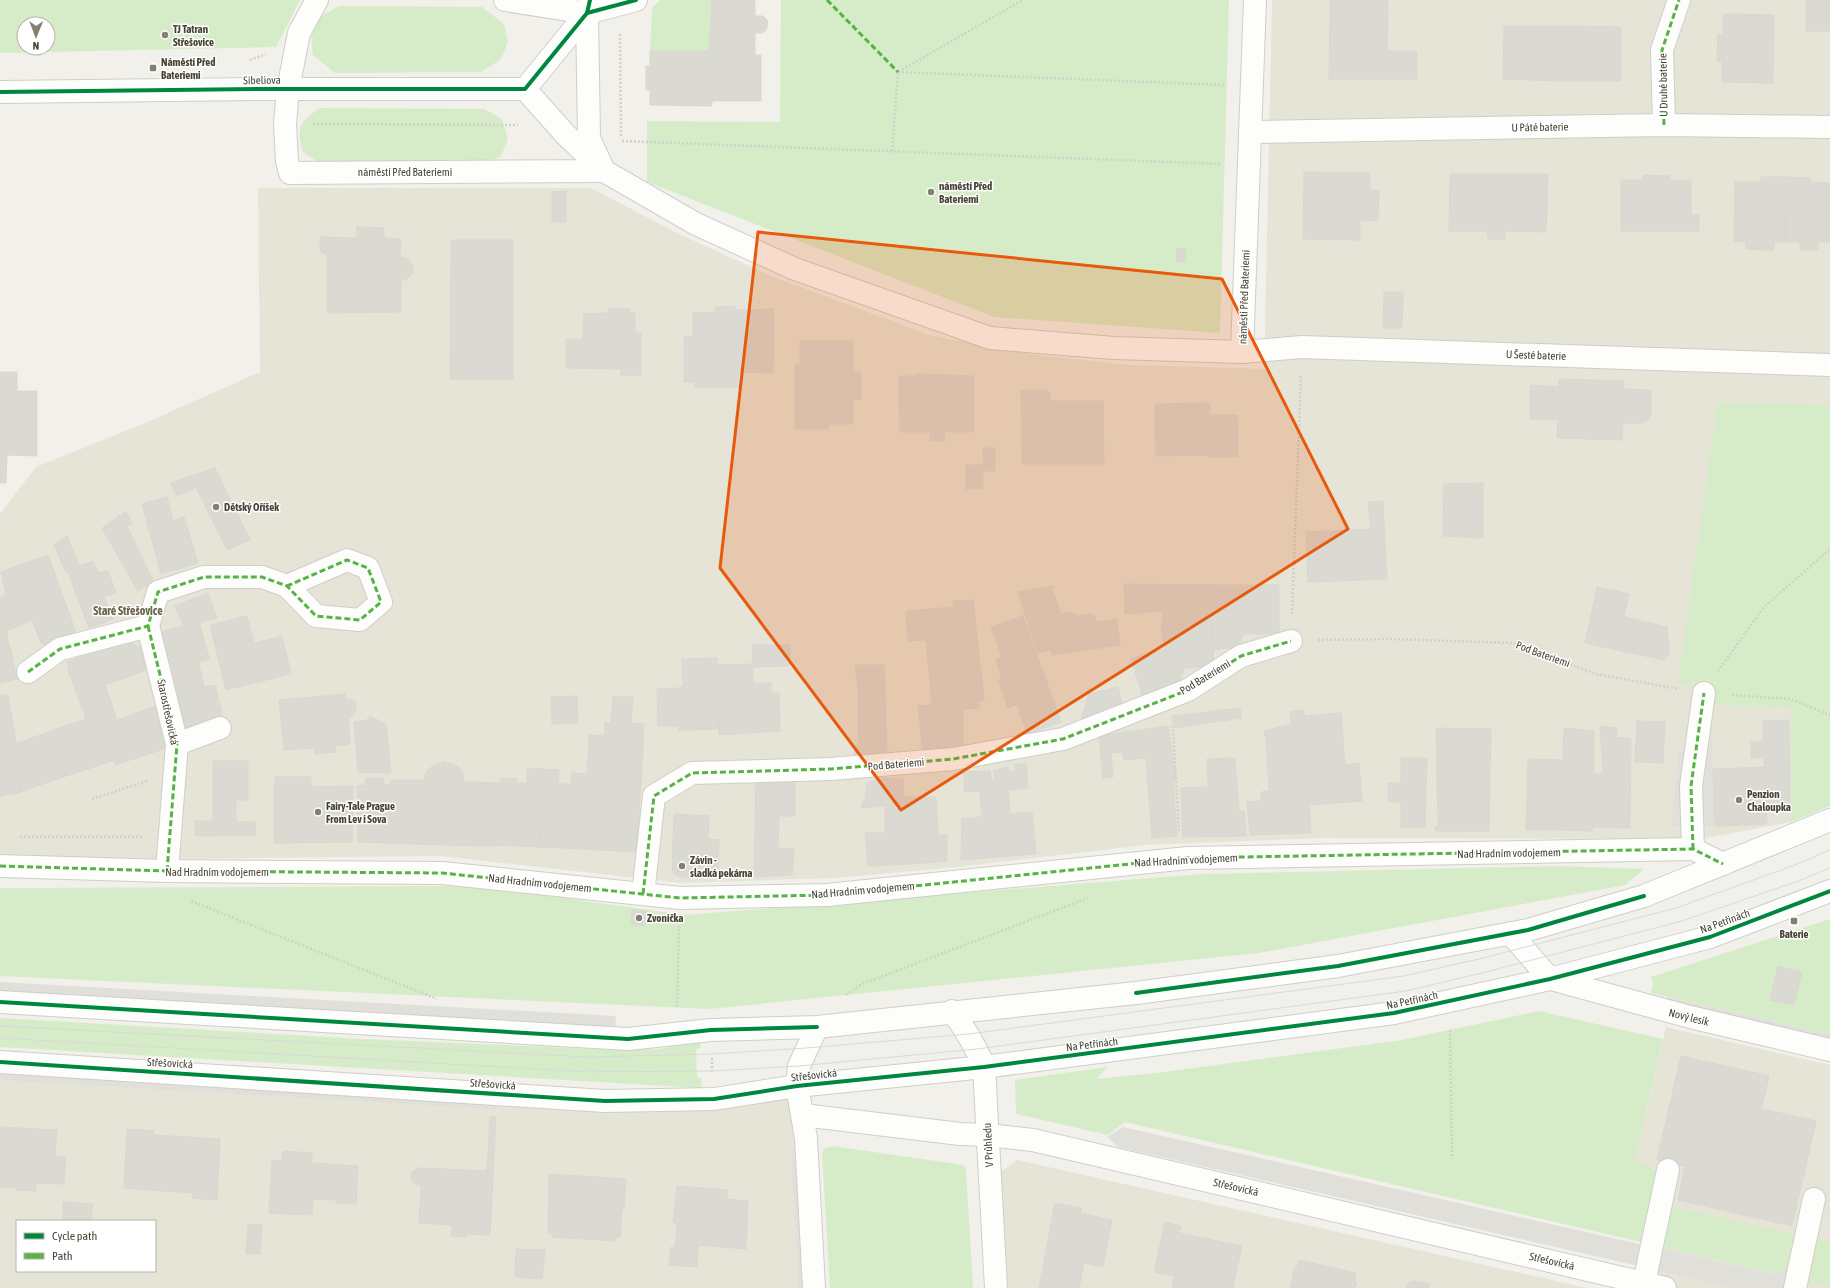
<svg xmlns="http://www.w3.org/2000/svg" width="1830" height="1288" viewBox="0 0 1830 1288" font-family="'Asap Condensed',sans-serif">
  <rect width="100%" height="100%" fill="#f1f0ea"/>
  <g fill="#e5e4d7" fill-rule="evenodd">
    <polygon points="1272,0 1830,0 1830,405 1718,402 1716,705 1791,708 1791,822 1701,839 1322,838 1144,845 958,867 834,878 682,883 440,856 153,859 0,856 0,514 36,467 143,424 260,372 258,188 591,188 677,233 771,276 929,335 1019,353 1129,365 1266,369 1265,331"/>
    <polygon points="1666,1027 1830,1065 1830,1288 1636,1288 1651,1202 1635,1161"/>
    <path d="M0 1062 568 1098 797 1086 814 1288H0ZM17 1221H155V1271H17Z"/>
    <polygon points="1017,1160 1587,1288 1008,1288 1001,1172"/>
  </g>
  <g fill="#d6ecc9" fill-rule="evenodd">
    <path d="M0 0H300L276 47 0 53ZM24 24H48V48H24Z"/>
    <polygon points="660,0 712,0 709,51 650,51 652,8"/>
    <polygon points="781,0 1229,0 1220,333 994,317 647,182 647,121 780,122"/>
    <path d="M339 6 482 7 504 24 508 43 500 60 481 72 335 73 313 55C309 24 311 21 339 6Z"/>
    <path d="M320 108 484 109 502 119 508 139 501 156 482 165 324 166 303 152C296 127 299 122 320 108Z"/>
    <polygon points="1718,402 1830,405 1830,806 1791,822 1791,708 1716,705 1678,680"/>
    <polygon points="1558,866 1644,869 1625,885 1259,953 709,1009 0,976 0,888 478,886 685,915 1202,874"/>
    <path d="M1830 919V1034L1651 993 1653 983 1651 977ZM1778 966 1802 972 1794 1005 1770 999Z"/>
    <polygon points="1539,1011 1663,1039 1635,1161 1659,1171 1651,1202 1830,1242 1830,1286 1125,1122 1108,1135 1016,1114 1015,1080 1108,1067 1096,1079 1156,1073 1402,1040"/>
    <polygon points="0,1018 363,1039 621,1050 660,1049 699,1039 701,1047 696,1050 697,1077 701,1079 702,1088 0,1047"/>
    <polygon points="832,1146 964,1165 966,1169 973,1288 830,1288 822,1153 824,1149"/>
  </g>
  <g fill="#e0dfda">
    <polygon points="1712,726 1714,826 1703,826 1701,727"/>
    <polygon points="1679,752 1688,753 1681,826 1671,826"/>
    <polygon points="0,982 616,1016 615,1030 0,997"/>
    <polygon points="1667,997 1830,1034 1830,1044 1665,1007"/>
    <polygon points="0,1070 497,1099 496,1109 0,1080"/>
    <polygon points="1123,1127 1775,1275 1791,1265 1786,1288 1735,1288 1118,1147 1107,1137"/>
    <polygon points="801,1150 809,1288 799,1288 791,1151"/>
  </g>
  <g fill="#dad9d2" stroke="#d9d8d0">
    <polygon points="712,0 755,0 755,16 763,16 767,20 768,24 766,30 762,33 755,33 755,55 761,55 761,101 712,101 712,106 650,105 650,90 646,90 646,66 650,66 650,51 709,51"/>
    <polygon points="1330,0 1388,0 1388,17 1330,16"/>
    <rect x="1806" y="0" width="24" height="31"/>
    <polygon points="1724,14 1774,15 1773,83 1722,82 1722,61 1717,61 1718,34 1723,35"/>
    <polygon points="1330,16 1388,17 1387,51 1417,51 1417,79 1329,79"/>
    <polygon points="1504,26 1562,26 1562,81 1503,79"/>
    <polygon points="1562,26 1621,27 1621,81 1562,81"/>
    <polygon points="1304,172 1370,173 1370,190 1379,190 1378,220 1360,221 1360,240 1303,239"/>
    <polygon points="1450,174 1548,174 1546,232 1505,231 1505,239 1488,239 1487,231 1449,231"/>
    <polygon points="1643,175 1670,176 1670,181 1691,180 1691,215 1699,215 1699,231 1621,231 1621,180 1643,180"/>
    <polygon points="1761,177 1786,177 1785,242 1774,242 1774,250 1746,249 1746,241 1734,242 1735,182 1761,182"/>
    <polygon points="1786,177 1810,178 1810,182 1830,183 1830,242 1818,242 1818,250 1800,250 1800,242 1785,242"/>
    <polygon points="566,191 566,222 552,222 552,192"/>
    <polygon points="357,227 384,228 384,238 401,239 400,257 408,259 413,267 412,274 408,278 401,281 401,312 327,313 327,255 322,253 320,250 320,237 357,238"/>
    <polygon points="451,240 513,240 513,379 450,379"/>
    <polygon points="1177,248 1186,249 1185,262 1176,261"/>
    <polygon points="1384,292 1403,292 1402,328 1383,328"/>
    <polygon points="735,306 735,310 774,309 773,373 739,372 739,387 695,387 695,382 684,382 684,336 693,337 693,313 716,312 716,307"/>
    <polygon points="608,309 630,309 630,313 635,313 635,332 641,332 641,375 621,375 621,369 566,368 566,339 583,339 584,314 608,313"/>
    <polygon points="800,341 853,341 853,372 861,372 861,399 853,399 853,424 829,424 828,429 795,429 795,364 800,364"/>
    <polygon points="0,372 17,372 17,391 37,391 37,456 7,455 6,483 0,483"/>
    <polygon points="916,374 974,376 974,432 944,432 945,441 930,441 930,432 900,432 899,376 916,376"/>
    <polygon points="1559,379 1624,381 1623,389 1651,390 1651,414 1648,420 1642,423 1623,423 1622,440 1557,438 1558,420 1530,419 1530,385 1559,387"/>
    <polygon points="1021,390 1045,390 1050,394 1050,401 1103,401 1104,464 1022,464"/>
    <polygon points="1209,403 1210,415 1237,415 1238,457 1208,457 1208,455 1156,456 1155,404"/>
    <polygon points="983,448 995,448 995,471 984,471"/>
    <polygon points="966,465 983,465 983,488 966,489"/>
    <polygon points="215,468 250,540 227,550 196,487 185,493 176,495 171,483"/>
    <polygon points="1483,483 1483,538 1443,536 1444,484"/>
    <polygon points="167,497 173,521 184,517 198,563 161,574 142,504"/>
    <polygon points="1383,501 1387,579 1308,582 1306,532 1371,529 1368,502"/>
    <polygon points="126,511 132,523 127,526 153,581 138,591 102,528"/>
    <polygon points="67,536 79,566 93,561 98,573 108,571 116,593 104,597 113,619 89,628 68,572 66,572 54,545"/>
    <polygon points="48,555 76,633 45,645 41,643 21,590 6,595 1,572"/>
    <polygon points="1124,584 1210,585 1214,666 1184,668 1178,686 1176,686 1165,649 1161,624 1163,623 1163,611 1125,614"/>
    <polygon points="1210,585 1279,585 1279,634 1244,634 1238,647 1213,650"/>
    <polygon points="1054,586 1054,588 1052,589 1061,615 1069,612 1078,616 1091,614 1095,617 1096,622 1117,619 1120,645 1052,655 1051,650 1038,653 1018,592"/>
    <polygon points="1597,587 1629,594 1624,617 1667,627 1669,654 1664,660 1585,643"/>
    <polygon points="21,590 32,620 14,628 6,595"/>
    <polygon points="208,593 217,618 184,626 175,606"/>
    <polygon points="6,595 14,628 6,630 17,679 0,683 0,598"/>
    <polygon points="973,600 984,700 979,701 979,708 963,709 953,601"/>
    <polygon points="953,607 963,709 963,747 923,751 918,706 932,705 926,640 908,641 906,611"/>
    <polygon points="247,616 254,643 282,636 291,674 226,690 210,625"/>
    <polygon points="1023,616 1061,722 1027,734 1017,704 1008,708 998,680 1002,678 996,659 1002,657 991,627"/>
    <polygon points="199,622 209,659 170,669 161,632"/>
    <polygon points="126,640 141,648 146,670 105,685 117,720 156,706 167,748 115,765 114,760 103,764 67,668 70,667 67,662"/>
    <polygon points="752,645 790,645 790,658 788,666 753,667 753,683 771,683 771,693 779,693 780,731 719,735 717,665 753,664"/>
    <polygon points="1165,649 1176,684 1144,700 1131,659"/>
    <polygon points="717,658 719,729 679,730 679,726 658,726 657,689 680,688 683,685 682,659"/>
    <polygon points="198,661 204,687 215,685 223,719 186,728 172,669"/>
    <polygon points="855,665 884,665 887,754 854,755 854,746 859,746 858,687"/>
    <polygon points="1118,687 1123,708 1081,719 1089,694"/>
    <polygon points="345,694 346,699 351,699 356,703 356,711 352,716 348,717 350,744 335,746 336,752 315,754 314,748 284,750 279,700"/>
    <polygon points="0,695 8,695 18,754 17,766 20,792 0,796"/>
    <polygon points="577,696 578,723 552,724 551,697"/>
    <polygon points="613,697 633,697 631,723 644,724 642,770 604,769 605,723 611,723"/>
    <polygon points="1240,708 1241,718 1174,728 1172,716"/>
    <polygon points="1304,710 1311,833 1250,835 1247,802 1261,801 1261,792 1269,791 1266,740 1264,731 1292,724 1290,712"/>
    <polygon points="1341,713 1345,765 1359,763 1362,801 1309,805 1304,716"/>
    <polygon points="370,716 386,724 391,773 358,772 354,722 367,720"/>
    <polygon points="86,719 103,764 66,776 58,753 62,752 54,730"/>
    <polygon points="1789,720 1790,804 1766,805 1765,767 1763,758 1751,758 1751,742 1763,742 1763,721"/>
    <polygon points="1637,721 1665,722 1663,763 1635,762"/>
    <polygon points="1168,726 1176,779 1173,780 1177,836 1152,838 1146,758 1124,760 1123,752 1111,753 1113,777 1103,778 1099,736"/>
    <polygon points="1600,726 1617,728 1616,737 1631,739 1630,828 1593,827 1594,774 1603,774"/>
    <polygon points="1436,728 1491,729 1489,831 1435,831 1435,826 1438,827"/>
    <polygon points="1564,728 1594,731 1593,827 1592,831 1561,830"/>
    <polygon points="54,730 62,752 58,753 66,776 20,792 16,744"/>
    <polygon points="589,735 605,736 604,769 642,770 636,852 584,849"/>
    <polygon points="1235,758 1239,811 1244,811 1246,836 1183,837 1181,788 1208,787 1207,759"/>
    <polygon points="1401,758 1427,758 1425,827 1401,827 1401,802 1388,801 1388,783 1401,783"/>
    <polygon points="1528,759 1563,760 1561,830 1526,830"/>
    <polygon points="213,761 248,761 248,800 236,800 236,822 213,822"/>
    <polygon points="444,762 443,845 391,843 391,780 424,780 426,772 431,767"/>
    <polygon points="444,762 453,764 458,767 463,773 464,782 501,783 501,804 493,846 443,845"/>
    <polygon points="1026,763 1028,788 1008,790 1010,814 1032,812 1036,854 961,860 962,819 982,817 980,791 964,792 964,772 990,771 992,782 995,781 994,771 1008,767 1009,772 1016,770 1015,765"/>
    <polygon points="1765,767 1767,824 1715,826 1713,769"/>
    <polygon points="527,769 543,769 540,847 493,845 501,804 501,778 517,779 517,783 527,783"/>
    <polygon points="543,769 559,770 558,784 571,784 572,773 588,774 584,849 540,847"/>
    <polygon points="275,777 311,777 311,787 353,786 352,842 274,843 274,786 275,786"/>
    <polygon points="366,778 383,778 384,785 391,785 391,843 358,842 357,786 366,785"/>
    <polygon points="884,778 903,779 904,797 908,797 910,864 868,866 865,833 885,833 885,806 862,808 862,802 865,801 867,783"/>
    <polygon points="756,780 795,780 795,816 779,816 778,848 794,849 792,875 754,877"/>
    <polygon points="908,797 936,797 938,835 947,835 947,861 910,864"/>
    <polygon points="674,814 709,816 708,839 719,840 718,878 681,877 674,874 672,868"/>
    <polygon points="195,821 256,822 255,835 195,836"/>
    <polygon points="632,910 647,911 645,926 631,924"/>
    <polygon points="1778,966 1802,972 1794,1005 1770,1000"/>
    <polygon points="1681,1056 1769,1076 1745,1180 1657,1160"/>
    <polygon points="1762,1109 1816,1121 1792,1226 1678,1200 1685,1166 1745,1180"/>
    <polygon points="490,1117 496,1117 490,1235 467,1234 466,1237 451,1236 452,1225 419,1223 421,1186 413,1182 411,1177 412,1172 418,1168 487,1171"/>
    <polygon points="0,1127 57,1130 55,1156 66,1157 64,1184 36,1183 36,1191 17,1190 17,1188 0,1187"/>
    <polygon points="127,1129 154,1131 153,1135 220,1139 217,1200 192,1198 193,1193 124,1188"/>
    <polygon points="283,1151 312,1153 312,1163 358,1166 356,1204 336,1203 336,1200 313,1199 312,1215 269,1213 272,1161 282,1160"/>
    <polygon points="549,1174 626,1179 624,1209 622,1209 620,1237 616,1237 616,1241 552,1237 552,1233 548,1233"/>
    <polygon points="677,1186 727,1190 727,1199 748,1201 746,1249 698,1245 697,1267 669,1265 671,1247 675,1248 677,1223 673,1222"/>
    <polygon points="63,1202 93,1204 91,1221 63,1221"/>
    <polygon points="1055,1203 1081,1208 1080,1213 1112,1220 1103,1267 1084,1263 1079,1288 1039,1288"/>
    <polygon points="1165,1222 1181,1226 1179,1233 1242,1246 1233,1288 1172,1288 1174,1276 1154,1272"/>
    <polygon points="248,1224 262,1225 260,1254 246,1254"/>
    <polygon points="516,1249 545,1250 542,1279 515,1277"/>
    <polygon points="1299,1260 1356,1273 1354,1281 1357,1282 1355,1288 1290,1288 1294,1268 1297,1268"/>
    <polygon points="1414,1281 1430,1284 1429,1288 1406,1288 1408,1283"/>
  </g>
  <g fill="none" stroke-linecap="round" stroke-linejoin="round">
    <g stroke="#cfcec7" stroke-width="24">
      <g id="minor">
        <polyline points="317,0 299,33 288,89 285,124 287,161 290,173 604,171 589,138 587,13 590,0"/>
        <polyline points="505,0 587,13 636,0"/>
        <polyline points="525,89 565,134 604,171 696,224 795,269 990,338 1114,348 1242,352 1302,347 1830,365"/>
        <polyline points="525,89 587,13"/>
        <polyline points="0,92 263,89 525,89"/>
        <polyline points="1664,125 1662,50 1679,0"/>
        <polyline points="1250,132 1664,125 1830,127"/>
        <polyline points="1242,352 1255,0"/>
        <polyline points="148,626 177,744 167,871"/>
        <polyline points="28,672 60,649 148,626 158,592 204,577 262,577 287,586 316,616 360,620 381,602 368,568 347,560 287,586"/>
        <polyline points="177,744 220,728"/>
        <polyline points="1693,849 1691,786 1704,693"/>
        <polyline points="0,866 167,871 442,873 680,898 827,895 1188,858 1693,849 1723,864"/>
        <polyline points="643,894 654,796 692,773 831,769 953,759 1063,739 1188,690 1241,656 1291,641"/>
        <polyline points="1510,933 1550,979"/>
        <polyline points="1551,979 1690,1017 1830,1050"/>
        <polyline points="0,1002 628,1039 711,1030 817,1027 1136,993 1338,966 1528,930 1644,896 1830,820"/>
        <path d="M952 1011C965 1029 976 1046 984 1067L996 1288"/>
        <polyline points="0,1062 605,1101 714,1099 797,1086 984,1067 1394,1013 1550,979 1710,937 1830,891"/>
        <polyline points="803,1115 960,1134 988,1135 1033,1140 1665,1288"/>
        <polyline points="1644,1283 1668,1170"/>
        <polyline points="814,1288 806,1138 797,1086 799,1066 817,1027"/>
        <polyline points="1795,1288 1814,1199"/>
      </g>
    </g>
    <g stroke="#d1d0ca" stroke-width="2.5" stroke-dasharray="2 2" stroke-linecap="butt">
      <polyline points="620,34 621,137"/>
      <polyline points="250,60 266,54"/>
      <polyline points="898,72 1224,85"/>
      <polyline points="313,124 518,125"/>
      <polyline points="622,141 1222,164"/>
      <polyline points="892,151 898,72 1023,0"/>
      <polyline points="1292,614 1301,375"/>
      <polyline points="1318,640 1390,639 1512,643 1596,674 1678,689"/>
      <polyline points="1718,671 1764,607 1830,549"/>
      <polyline points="1732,695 1790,699 1830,715"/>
      <polyline points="1171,726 1173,730 1179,831"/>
      <polyline points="92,799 147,781"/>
      <polyline points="20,837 143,837"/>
      <polyline points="191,901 437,999"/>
      <polyline points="846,995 862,984 1088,898"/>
      <polyline points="677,1007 679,926"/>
      <polyline points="1450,1030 1452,1159"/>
      <polyline points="712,1058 712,1071"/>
    </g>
    <use href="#minor" stroke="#fdfdfc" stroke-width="22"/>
    <g stroke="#d9d9d8" stroke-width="1">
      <polyline points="0,1026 588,1057 712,1054 806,1048 969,1034 1404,976 1483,958 1676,908 1795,865 1830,850"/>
      <polyline points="0,1038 588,1072 712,1071 799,1066 977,1049 1406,991 1482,973 1682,921 1801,880 1830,868"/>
    </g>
    <g stroke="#57b346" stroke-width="3" stroke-dasharray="6 3" stroke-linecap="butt">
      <polyline points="827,0 898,72"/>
      <polyline points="1664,125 1662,50 1679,0"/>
      <polyline points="148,626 177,744 167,871"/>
      <polyline points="28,672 60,649 148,626 158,592 204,577 262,577 287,586 316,616 360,620 381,602 368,568 347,560 287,586"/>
      <polyline points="1693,849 1691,786 1704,693"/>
      <polyline points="0,866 167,871 442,873 680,898 827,895 1188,858 1693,849 1723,864"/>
      <polyline points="643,894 654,796 692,773 831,769 953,759 1063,739 1188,690 1241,656 1291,641"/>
    </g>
    <g stroke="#fff" stroke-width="6">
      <g id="cycleway">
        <polyline points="587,13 636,0"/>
        <polyline points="0,92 263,89 525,89 587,13 590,0"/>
        <polyline points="1136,993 1338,966 1528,930 1644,896"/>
        <polyline points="0,1002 628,1039 711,1030 817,1027"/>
        <polyline points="0,1062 605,1101 714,1099 797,1086 984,1067 1394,1013 1550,979 1710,937 1830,891"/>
      </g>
    </g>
    <use href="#cycleway" stroke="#00873e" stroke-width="4"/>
  </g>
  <path fill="#e8590c" fill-opacity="0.2" stroke="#e8590c" stroke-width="3" stroke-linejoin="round" d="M758 232 1222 279 1348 529 901 810 720 568Z"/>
  <g fill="#828074" stroke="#fff" stroke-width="1.5">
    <circle cx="165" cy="35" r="4"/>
    <rect x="149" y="64" width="8" height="8" rx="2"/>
    <circle cx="931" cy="192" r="4"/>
    <circle cx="216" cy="507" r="4"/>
    <circle cx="1739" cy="800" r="4"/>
    <circle cx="318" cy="812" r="4"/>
    <circle cx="682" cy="866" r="4"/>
    <circle cx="639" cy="918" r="4"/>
    <rect x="1790" y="917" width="8" height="8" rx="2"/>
  </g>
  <g text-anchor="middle" stroke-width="3" stroke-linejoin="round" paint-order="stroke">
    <g font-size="11" font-weight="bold" fill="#474435" stroke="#fff" text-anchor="start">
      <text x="173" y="33">TJ Tatran<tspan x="173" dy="13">Střešovice</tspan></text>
      <text x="161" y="66">Náměstí Před<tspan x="161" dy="13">Bateriemi</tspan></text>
      <text x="939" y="190">náměstí Před<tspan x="939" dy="13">Bateriemi</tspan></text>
      <text x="224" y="511">Dětský Oříšek</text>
      <text x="1747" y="798">Penzion<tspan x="1747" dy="13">Chaloupka</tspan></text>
      <text x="326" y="810">Fairy-Tale Prague<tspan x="326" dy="13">From Lev i Sova</tspan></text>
      <text x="690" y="864">Závin -<tspan x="690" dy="13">sladká pekárna</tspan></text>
      <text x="647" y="922">Zvonička</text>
      <text x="1794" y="938" text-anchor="middle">Baterie</text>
    </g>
    <g font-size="11" fill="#474435" stroke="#fff">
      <text transform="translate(262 80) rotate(-1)" y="4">Sibeliova</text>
      <text transform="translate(1663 85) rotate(-91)" y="4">U Druhé baterie</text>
      <text transform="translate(1540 127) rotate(-1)" y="4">U Páté baterie</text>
      <text x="405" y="176">náměstí Před Bateriemi</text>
      <text transform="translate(1244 297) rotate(-88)" y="4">náměstí Před Bateriemi</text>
      <text transform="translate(1536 355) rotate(2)" y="4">U Šesté baterie</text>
      <text transform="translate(1543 654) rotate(20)" y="4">Pod Bateriemi</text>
      <text transform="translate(1205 677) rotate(-31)" y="4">Pod Bateriemi</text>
      <text transform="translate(168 712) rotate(78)" y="4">Starostřešovická</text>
      <text transform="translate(896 764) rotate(-5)" y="4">Pod Bateriemi</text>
      <text transform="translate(1509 853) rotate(-1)" y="4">Nad Hradním vodojemem</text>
      <text transform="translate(1186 860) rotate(-3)" y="4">Nad Hradním vodojemem</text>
      <text x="217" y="876">Nad Hradním vodojemem</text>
      <text transform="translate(540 883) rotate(6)" y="4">Nad Hradním vodojemem</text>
      <text transform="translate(863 890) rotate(-5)" y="4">Nad Hradním vodojemem</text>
      <text transform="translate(1725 921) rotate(-20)" y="4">Na Petřinách</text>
      <text transform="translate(1412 1000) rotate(-12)" y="4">Na Petřinách</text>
      <text transform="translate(1689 1017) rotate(14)" y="4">Nový lesík</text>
      <text transform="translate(1092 1044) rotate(-7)" y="4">Na Petřinách</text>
      <text transform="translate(170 1063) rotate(3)" y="4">Střešovická</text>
      <text transform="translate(814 1075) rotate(-6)" y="4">Střešovická</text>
      <text transform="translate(493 1084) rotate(4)" y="4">Střešovická</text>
      <text transform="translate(988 1145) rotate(-93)" y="4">V Průhledu</text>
      <text transform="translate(1236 1187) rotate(13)" y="4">Střešovická</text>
      <text transform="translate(1552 1261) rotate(13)" y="4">Střešovická</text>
    </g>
    <g font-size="12" font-weight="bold" fill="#6a654c" stroke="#fff">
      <text x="128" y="615">Staré Střešovice</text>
    </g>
  </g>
  <rect x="16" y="1220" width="140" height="52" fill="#ffffff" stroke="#b5b4ae"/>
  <rect x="24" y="1233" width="20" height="6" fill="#00873e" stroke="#b5b4ae"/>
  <text x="52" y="1240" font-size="12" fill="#474435">Cycle path</text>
  <rect x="24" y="1253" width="20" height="6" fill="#57b346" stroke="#b5b4ae"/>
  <text x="52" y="1260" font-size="12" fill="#474435">Path</text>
  <g transform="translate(36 36) rotate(181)"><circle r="19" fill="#ffffff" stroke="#b5b4ae"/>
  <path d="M0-3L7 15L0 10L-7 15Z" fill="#828074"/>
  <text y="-6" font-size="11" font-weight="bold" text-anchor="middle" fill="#474435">N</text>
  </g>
</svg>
